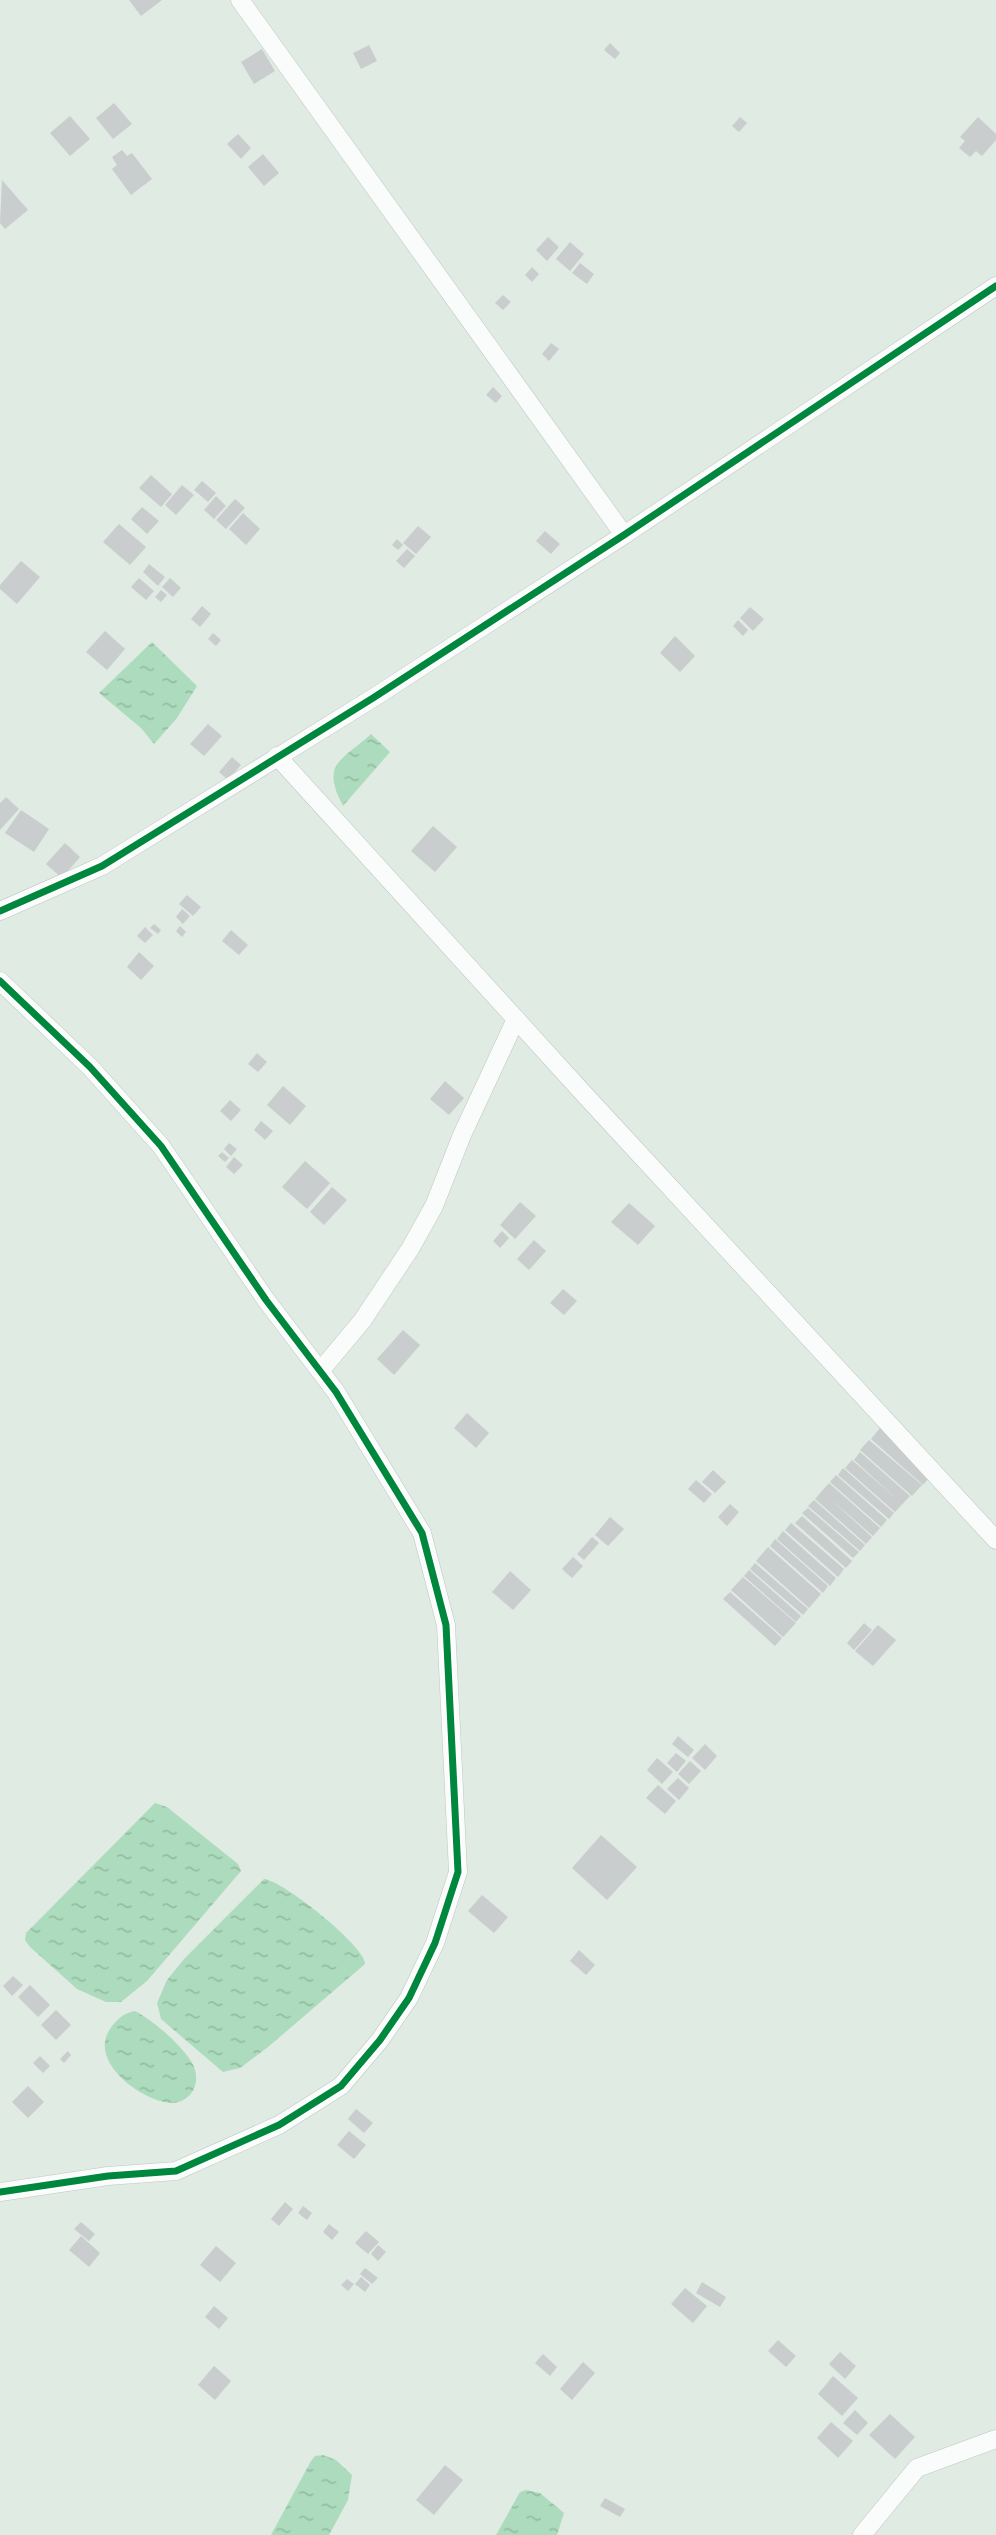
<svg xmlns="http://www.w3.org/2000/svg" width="996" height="2535" viewBox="0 0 996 2535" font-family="'Alegreya Sans',sans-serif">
  <defs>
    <pattern id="water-ripples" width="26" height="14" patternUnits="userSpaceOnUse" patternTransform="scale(1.75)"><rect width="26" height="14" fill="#acdcbd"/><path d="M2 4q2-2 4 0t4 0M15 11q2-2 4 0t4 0" fill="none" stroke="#94bda2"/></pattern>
  </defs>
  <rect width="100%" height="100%" fill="#e0ebe3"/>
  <g fill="url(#water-ripples)">
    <polygon points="152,642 197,686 177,718 154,744 141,728 99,693"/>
    <path d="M371 734 390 752 343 806C321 763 340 762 371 734Z"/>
    <polygon points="155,1803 167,1807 238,1864 241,1871 147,1981 121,2002 106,2002 77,1989 30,1947 25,1940 26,1933"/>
    <path d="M264 1879C282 1880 365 1946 365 1964L268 2047 240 2068 223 2072 161 2019 157 2003 167 1980 184 1959Z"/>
    <path d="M135 2011C154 2021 179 2043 191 2061 205 2083 189 2110 160 2101 132 2093 90 2059 110 2029 116 2020 123 2013 135 2011Z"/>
    <polygon points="323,2455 336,2460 352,2475 348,2500 329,2535 271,2535 311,2461 315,2456"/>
    <polygon points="526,2490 540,2493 564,2513 557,2535 496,2535 520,2492"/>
  </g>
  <g fill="#c9cdce">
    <polygon points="129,0 162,0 141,16"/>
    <polygon points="610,43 620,53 615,59 604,50"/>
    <polygon points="369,45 377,61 361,69 353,53"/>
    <polygon points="262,49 275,71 254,84 241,62"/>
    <polygon points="114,103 132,124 113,139 96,118"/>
    <polygon points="70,116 90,139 70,156 50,133"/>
    <polygon points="740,117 747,123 739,132 732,126"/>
    <polygon points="978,117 996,134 996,140 982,156 976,151 970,157 959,148 965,141 960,137"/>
    <polygon points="238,134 251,148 241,159 227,144"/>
    <polygon points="122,150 127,156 132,153 152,179 131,195 112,169 117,165 112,157"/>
    <polygon points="263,154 279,173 264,186 248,167"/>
    <polygon points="2,180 28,210 5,229 0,223"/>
    <polygon points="548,237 559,247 547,261 536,250"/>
    <polygon points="570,242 584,254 570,271 556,259"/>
    <polygon points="580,263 594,274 587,284 572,273"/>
    <polygon points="532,267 539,274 532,282 525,275"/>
    <polygon points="503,295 511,302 503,310 495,303"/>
    <polygon points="551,343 559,349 549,361 542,354"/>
    <polygon points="493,387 502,396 496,403 486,395"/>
    <polygon points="151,475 172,494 161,507 139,488"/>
    <polygon points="202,481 216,493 208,502 194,490"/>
    <polygon points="182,485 194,495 176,515 165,505"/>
    <polygon points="216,496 226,506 214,519 204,510"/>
    <polygon points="235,499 245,508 226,529 216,520"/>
    <polygon points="142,507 159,521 147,534 131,519"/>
    <polygon points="243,513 260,529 246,545 229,529"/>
    <polygon points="119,524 146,547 130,565 103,542"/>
    <polygon points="418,526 431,537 416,554 403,543"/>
    <polygon points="545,531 560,544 551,554 536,541"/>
    <polygon points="397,539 403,545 398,550 392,545"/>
    <polygon points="407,549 415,556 404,568 396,561"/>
    <polygon points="21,561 40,577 17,604 0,589 0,585"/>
    <polygon points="149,564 165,577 158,586 143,572"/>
    <polygon points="139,578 154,591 146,600 131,587"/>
    <polygon points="170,578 181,588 173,597 162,587"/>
    <polygon points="161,590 167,595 161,602 155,597"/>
    <polygon points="202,606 211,614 200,627 191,619"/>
    <polygon points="750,607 764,619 753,631 740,618"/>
    <polygon points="738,620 748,630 743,636 733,626"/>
    <polygon points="105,631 125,649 107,670 86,652"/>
    <polygon points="213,633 221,640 216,646 208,639"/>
    <polygon points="675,636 695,656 680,672 660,653"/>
    <polygon points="208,724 222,736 204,756 190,744"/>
    <polygon points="232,757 241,765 228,780 219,772"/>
    <polygon points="6,797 19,809 0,830 0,803"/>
    <polygon points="21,810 49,829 34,852 5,833"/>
    <polygon points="433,826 457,847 435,872 411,851"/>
    <polygon points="65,843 80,857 62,878 46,864"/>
    <polygon points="187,895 201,907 193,916 179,904"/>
    <polygon points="182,909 190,916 183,924 176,917"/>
    <polygon points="154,924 161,930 158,934 150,928"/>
    <polygon points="180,926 186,932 182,937 176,931"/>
    <polygon points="145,927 153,935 145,943 137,936"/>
    <polygon points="231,930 248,945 239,955 222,941"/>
    <polygon points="139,952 154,966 141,980 127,967"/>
    <polygon points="257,1053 267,1062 258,1072 248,1064"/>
    <polygon points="445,1081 464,1098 449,1115 430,1099"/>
    <polygon points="283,1086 306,1106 290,1125 267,1105"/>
    <polygon points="230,1100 241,1110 231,1121 220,1111"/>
    <polygon points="261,1121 273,1131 265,1140 254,1130"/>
    <polygon points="229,1143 237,1149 231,1156 224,1149"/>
    <polygon points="222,1152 229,1158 225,1162 218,1156"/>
    <polygon points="234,1157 243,1165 234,1174 226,1167"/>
    <polygon points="305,1161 330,1183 307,1209 282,1187"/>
    <polygon points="332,1187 347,1200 324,1225 310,1212"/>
    <polygon points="520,1202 536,1216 515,1239 500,1225"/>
    <polygon points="629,1203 655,1226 638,1245 611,1222"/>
    <polygon points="502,1231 509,1238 500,1248 493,1241"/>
    <polygon points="534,1240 546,1251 529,1270 517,1259"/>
    <polygon points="563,1289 577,1301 564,1315 550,1303"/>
    <polygon points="403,1330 420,1345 394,1375 377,1359"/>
    <polygon points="467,1413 489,1433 476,1448 454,1428"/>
    <polygon points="880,1428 932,1474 923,1485 871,1439"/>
    <polygon points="869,1440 922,1485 912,1496 860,1450"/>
    <polygon points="860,1452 910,1496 895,1512 845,1468 852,1460 898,1500 854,1460"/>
    <polygon points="843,1468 894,1513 889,1519 838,1475"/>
    <polygon points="713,1470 726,1482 715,1493 702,1482"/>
    <polygon points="836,1475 887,1520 881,1527 830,1482"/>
    <polygon points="696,1480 712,1494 704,1503 688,1489"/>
    <polygon points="829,1483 880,1528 873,1536 829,1498 872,1537 866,1544 815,1499"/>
    <polygon points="814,1500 865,1545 860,1551 808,1506"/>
    <polygon points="730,1504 739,1512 727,1526 718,1517"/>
    <polygon points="808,1508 859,1552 853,1558 802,1513"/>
    <polygon points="802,1516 852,1561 846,1568 795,1523"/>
    <polygon points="610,1517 624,1529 608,1546 595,1535"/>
    <polygon points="791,1523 844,1569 838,1577 785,1530"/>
    <polygon points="783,1531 836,1578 830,1586 777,1539"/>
    <polygon points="592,1537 599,1543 584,1560 577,1554"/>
    <polygon points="775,1539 828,1586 823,1593 770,1546"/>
    <polygon points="768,1547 821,1594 809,1608 756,1561"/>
    <polygon points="573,1557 583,1566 572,1578 562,1569"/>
    <polygon points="755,1563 808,1609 803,1615 750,1569"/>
    <polygon points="749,1570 801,1616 796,1622 744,1576"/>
    <polygon points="510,1571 531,1590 513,1610 492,1592"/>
    <polygon points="743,1577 796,1623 783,1637 731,1590"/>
    <polygon points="730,1592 782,1638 775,1646 723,1599"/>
    <polygon points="864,1623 872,1630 854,1650 847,1643"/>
    <polygon points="878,1625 896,1640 873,1666 855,1651"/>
    <polygon points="678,1736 694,1750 688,1757 672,1744"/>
    <polygon points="705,1744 717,1756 705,1770 692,1758"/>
    <polygon points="676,1753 686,1761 677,1772 667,1763"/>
    <polygon points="657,1758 673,1772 662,1784 647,1770"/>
    <polygon points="690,1761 701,1771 689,1784 678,1774"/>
    <polygon points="678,1778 689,1788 679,1800 667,1789"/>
    <polygon points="658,1785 676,1801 665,1814 646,1798"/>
    <polygon points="601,1835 637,1867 607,1900 572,1868"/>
    <polygon points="482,1895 508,1917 494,1933 468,1911"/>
    <polygon points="579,1950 595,1965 586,1975 570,1961"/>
    <polygon points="13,1976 23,1985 12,1996 3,1986"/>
    <polygon points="30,1985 50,2005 38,2017 18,1997"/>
    <polygon points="56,2010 71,2025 56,2040 41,2025"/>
    <polygon points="68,2051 71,2055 64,2063 60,2059"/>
    <polygon points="40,2056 50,2066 43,2073 33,2063"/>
    <polygon points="28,2086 44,2102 28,2118 12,2102"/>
    <polygon points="356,2109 373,2123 364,2133 348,2119"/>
    <polygon points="349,2131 366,2145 354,2159 337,2145"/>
    <polygon points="285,2202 293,2209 279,2226 271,2219"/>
    <polygon points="303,2206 312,2213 307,2220 298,2213"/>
    <polygon points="81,2222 95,2234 89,2241 74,2229"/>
    <polygon points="329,2224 339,2232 332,2240 323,2232"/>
    <polygon points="366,2231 379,2242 368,2254 355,2243"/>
    <polygon points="81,2236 100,2253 89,2267 69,2250"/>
    <polygon points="378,2245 386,2252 378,2261 371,2254"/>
    <polygon points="216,2246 236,2263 220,2282 200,2265"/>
    <polygon points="365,2268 378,2278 372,2284 360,2274"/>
    <polygon points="361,2277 370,2285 365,2292 355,2284"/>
    <polygon points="347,2279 354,2284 348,2291 341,2285"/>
    <polygon points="702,2282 726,2297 720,2307 696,2293"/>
    <polygon points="685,2288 707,2306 693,2323 671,2304"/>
    <polygon points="214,2306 228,2318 219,2329 205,2317"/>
    <polygon points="778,2340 796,2356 786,2367 768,2351"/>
    <polygon points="840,2352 856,2366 845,2379 829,2364"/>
    <polygon points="543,2354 557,2367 550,2376 535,2363"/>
    <polygon points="583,2362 595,2373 572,2400 560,2389"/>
    <polygon points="214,2366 231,2381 215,2400 198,2385"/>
    <polygon points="833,2376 858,2398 842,2416 818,2394"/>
    <polygon points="855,2410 868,2423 857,2435 843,2423"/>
    <polygon points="890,2414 915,2437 895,2459 869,2435"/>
    <polygon points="831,2422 853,2441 838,2458 817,2438"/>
    <polygon points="445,2465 463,2480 434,2515 416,2500"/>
    <polygon points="605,2498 625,2509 620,2517 600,2506"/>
  </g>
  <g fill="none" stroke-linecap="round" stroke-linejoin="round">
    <g stroke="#bec7c1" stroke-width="19">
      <g id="street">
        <polyline points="240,0 624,535"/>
        <polyline points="277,756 584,1094 996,1540"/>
        <polyline points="0,911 102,866 373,698 624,535 996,286"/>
        <polyline points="0,981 90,1067 161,1146 266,1300 336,1392 422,1533 446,1625 458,1872 435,1943 409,1998 380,2040 341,2086 279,2125 176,2171 108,2176 0,2192"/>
        <polyline points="321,1370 362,1321 410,1249 434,1206 462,1135 516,1019"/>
        <polyline points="862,2535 917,2468 996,2439"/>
      </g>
    </g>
    <use href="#street" stroke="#fafcfb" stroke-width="18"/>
    <g stroke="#fff" stroke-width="11">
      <g id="cycleway">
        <polyline points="0,911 102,866 373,698 624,535 996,286"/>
        <polyline points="0,981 90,1067 161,1146 266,1300 336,1392 422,1533 446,1625 458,1872 435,1943 409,1998 380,2040 341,2086 279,2125 176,2171 108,2176 0,2192"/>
      </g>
    </g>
    <use href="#cycleway" stroke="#00873e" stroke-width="7"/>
  </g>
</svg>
